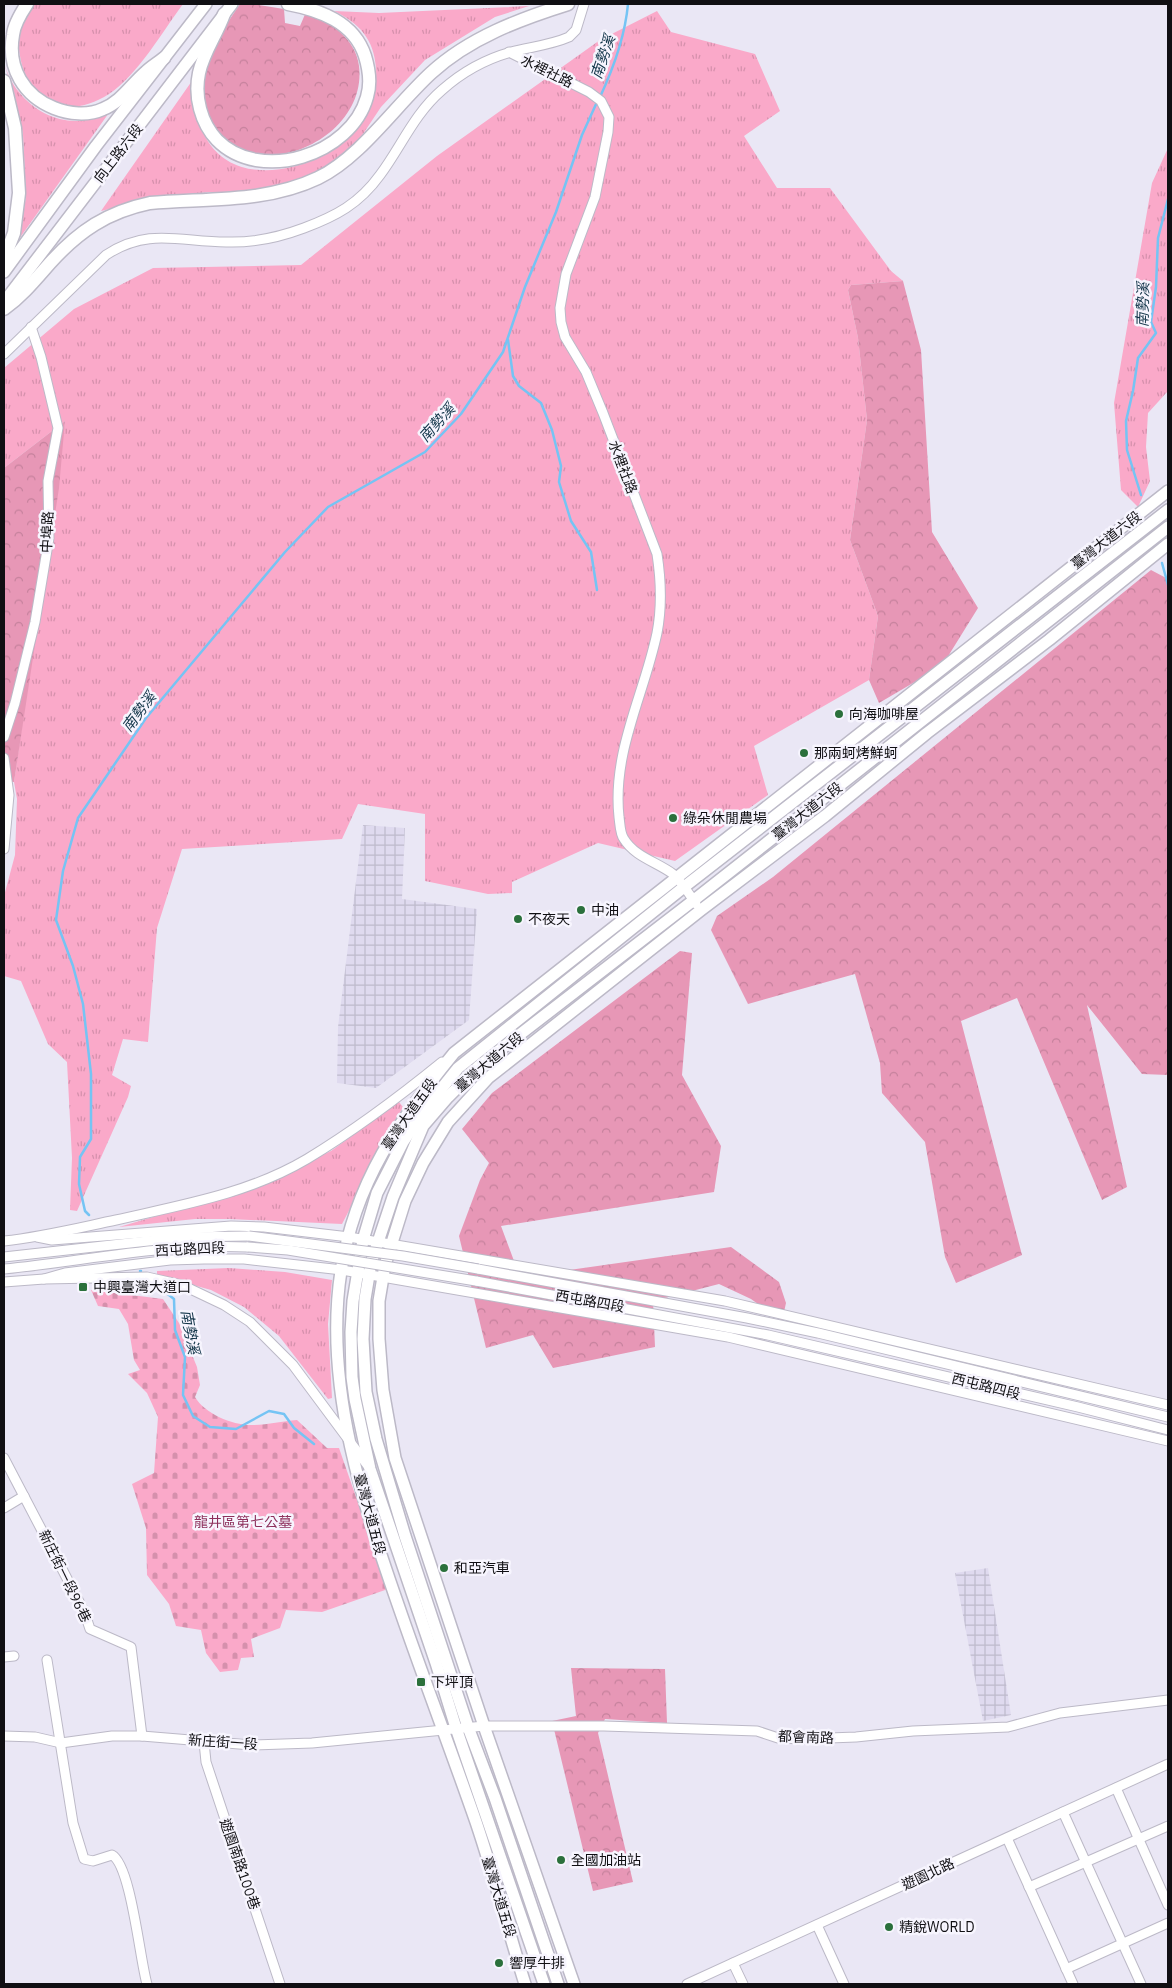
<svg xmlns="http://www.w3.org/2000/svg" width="1172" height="1988" viewBox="0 0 1172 1988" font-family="'IBM Plex Sans','Noto Sans TC',sans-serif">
  <defs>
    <pattern id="industrial-grid" width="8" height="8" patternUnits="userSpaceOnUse" patternTransform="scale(1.25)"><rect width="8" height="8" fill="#dfdaef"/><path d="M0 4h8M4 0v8" fill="none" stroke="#bebacc"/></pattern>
    <pattern id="grass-tufts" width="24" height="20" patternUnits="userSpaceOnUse" patternTransform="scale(1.25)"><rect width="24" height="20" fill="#faa9c9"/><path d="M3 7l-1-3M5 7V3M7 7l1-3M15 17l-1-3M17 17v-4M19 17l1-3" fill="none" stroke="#d590ac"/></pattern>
    <pattern id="forest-crowns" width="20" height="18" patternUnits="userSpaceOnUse" patternTransform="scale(1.25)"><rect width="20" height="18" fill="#e797b6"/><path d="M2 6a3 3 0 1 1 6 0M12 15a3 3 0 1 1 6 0" fill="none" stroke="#c5819c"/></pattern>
    <pattern id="cemetery-stones" width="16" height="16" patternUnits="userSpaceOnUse" patternTransform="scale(1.25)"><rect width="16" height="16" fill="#faa9c9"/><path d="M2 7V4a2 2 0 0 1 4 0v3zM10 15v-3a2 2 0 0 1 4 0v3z" fill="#d590ac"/></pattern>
  </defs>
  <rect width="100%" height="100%" fill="#eae7f5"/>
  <g fill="url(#industrial-grid)">
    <polygon points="363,825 405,828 402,899 477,909 469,1020 376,1088 337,1083 338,1027"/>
    <polygon points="988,1568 1011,1715 983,1721 955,1573"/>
  </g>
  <g fill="url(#grass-tufts)">
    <path d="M34 4H183C162 32 138 75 109 94 72 118 34 108 22 65 20 57 18 47 19 38 20 26 27 14 34 4Z"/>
    <path d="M529 6 495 17 425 60 381 107 359 140 332 165 290 183 244 193 210 192 162 197 101 211 194 78C197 97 197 121 206 138 239 197 334 166 364 119 373 105 377 86 376 68 374 39 359 23 334 11L379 13Z"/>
    <polygon points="657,11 671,32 755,54 780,111 744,136 777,188 830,188 891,271 903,281 851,285 848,290 858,338 867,420 850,540 878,616 869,680 754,746 768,795 675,861 598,843 512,882 512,893 488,894 425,881 425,814 358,804 342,839 182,849 157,928 148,1042 123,1039 112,1075 131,1086 128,1097 77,1211 70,1210 72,1158 67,1062 48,1044 21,981 4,976 4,896 15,855 17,799 14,782 65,421 4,468 4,368 74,309 153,268 301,265 437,156 600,40"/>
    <path d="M4 64C8 74 12 84 19 92 41 120 80 131 111 110L19 239 26 197 23 134 14 92Z"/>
    <polygon points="1168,148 1168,391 1148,413 1146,447 1150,481 1138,507 1121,490 1114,403 1152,183"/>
    <polygon points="399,1102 403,1107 342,1224 229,1219 195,1219 119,1227 255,1187 331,1151"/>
    <polygon points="229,1268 285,1272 332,1280 328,1324 332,1398 328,1399 279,1336 244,1307 211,1290 157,1275 157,1271"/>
  </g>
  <g fill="url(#forest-crowns)">
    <path d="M240 4H253L284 9 285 23 300 26 306 12C330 21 356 39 359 66 369 147 231 198 206 107 201 91 200 79 206 63 214 42 228 22 240 4Z"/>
    <polygon points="903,281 921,350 932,532 978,608 942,666 879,703 869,680 878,616 850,540 867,420 858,338 848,290 851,285"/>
    <polygon points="65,421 59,488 14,782 4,781 4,468"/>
    <polygon points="1151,570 1168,579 1168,1075 1142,1074 1087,1005 1127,1187 1102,1200 1017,998 961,1021 1022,1255 956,1283 945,1257 925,1142 882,1093 880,1063 855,974 748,1004 711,930 717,916 773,877"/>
    <polygon points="680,951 692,953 682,1075 721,1146 714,1192 501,1226 520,1277 731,1247 779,1282 786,1303 782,1321 751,1299 719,1284 653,1301 655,1347 553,1368 533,1335 486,1348 459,1236 480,1180 489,1163 462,1129 492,1093"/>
    <polygon points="571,1668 665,1669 667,1723 605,1719 598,1733 633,1882 593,1891 552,1721 576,1716"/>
  </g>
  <path fill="url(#cemetery-stones)" d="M91 1290 163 1299 179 1323 197 1367 200 1385 195 1397C205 1414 234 1426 253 1425 268 1425 282 1421 297 1420L327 1448H339L388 1589 322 1612 286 1610 280 1628 251 1639 254 1657 241 1658 238 1670 220 1672 206 1653 201 1630 176 1626 169 1604 147 1575 146 1528 132 1484 154 1473 158 1417 147 1393 128 1374 140 1370 134 1360 128 1324 119 1309 98 1306Z"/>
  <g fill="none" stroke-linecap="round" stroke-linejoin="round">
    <g stroke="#75c4f4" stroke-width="2.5">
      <path d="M600 97C614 67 625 37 628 4"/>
      <polyline points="508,340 513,376 519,386 541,403 552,430 561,466 559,482 571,521 591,552 597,590"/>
      <polyline points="1141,495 1127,450 1126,421 1133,391 1138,358 1156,333 1151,322 1156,287 1158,238 1168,199"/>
      <polyline points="1162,563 1168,585"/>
      <polyline points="89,1215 85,1211 79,1184 80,1157 91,1139 91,1074 83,1004 73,966 56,920 63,871 78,818 146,718 285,552 328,507 425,452 461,414 503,352 525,287 556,212 582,135 597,102"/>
      <polyline points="140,1271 141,1271"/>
      <polyline points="165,1292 174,1299 175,1330 185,1357 183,1395 193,1416 210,1427 236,1429 269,1411 284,1414 294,1428 314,1444"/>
    </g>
    <g stroke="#bcb9c7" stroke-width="11">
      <g id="minor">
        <path d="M509 52 589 92 601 101 609 117 608 132 595 197 566 274 560 308 561 322 565 337 586 372 603 413 657 554C661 580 662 607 657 633 644 695 612 752 619 817 620 824 620 834 624 839 635 857 657 862 673 874 682 882 689 894 696 904"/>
        <path d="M4 354 106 255C148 227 181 242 226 242 252 243 280 237 304 228 336 216 359 204 380 175 401 147 414 114 442 90 461 73 486 59 511 52 530 47 551 45 569 37L576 30 584 4"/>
        <polyline points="4,737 15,703 35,622 49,538 48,481 58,428 41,357 31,327"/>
        <polyline points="4,758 9,795 4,849"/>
        <polyline points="37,1237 52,1240 231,1226 264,1227 349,1237 725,1301 1168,1405"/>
        <path d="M4 1241C42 1237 78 1228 116 1220 181 1205 248 1194 307 1159 355 1130 399 1097 442 1062"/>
        <polyline points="4,1257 184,1237 249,1236"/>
        <path d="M4 1269C85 1261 166 1243 248 1247"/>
        <polyline points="478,1269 747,1318 818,1333 1168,1417"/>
        <polyline points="44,1279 65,1273 170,1260 204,1259 244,1259 342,1270 728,1337 1168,1441"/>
        <polyline points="476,1281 768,1335 1078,1407 1168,1430"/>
        <polyline points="4,1282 44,1279 147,1277 182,1285 224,1305 250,1322 293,1365 368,1466"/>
        <polyline points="4,1458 84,1611 90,1629 131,1647 142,1736"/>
        <polyline points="4,1508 24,1496"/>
        <polyline points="4,1657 14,1656"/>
        <path d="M47 1660 73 1823 84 1859 93 1861 112 1855C131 1865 140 1961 147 1984"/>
        <polyline points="4,1736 35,1737 61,1743 112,1736 142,1736 251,1745 312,1743 484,1726 604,1726 757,1731 778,1738 803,1739 856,1737 913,1731 1008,1727 1060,1713 1168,1700"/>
        <polyline points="204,1742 206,1762 280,1984"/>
        <polyline points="1116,1788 1168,1905"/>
        <polyline points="1063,1812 1141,1984"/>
        <polyline points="1007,1838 1073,1984"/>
        <polyline points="1029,1887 1168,1826"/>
        <polyline points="817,1925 844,1984"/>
        <polyline points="733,1963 743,1984"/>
        <polyline points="1066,1969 1168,1923"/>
        <polyline points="687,1984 1168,1764"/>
      </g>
    </g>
    <g stroke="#bcb9c7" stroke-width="14">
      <g id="major">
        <polyline points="4,272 96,146 206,4"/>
        <polyline points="4,302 232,4"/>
        <path d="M525 1984C508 1930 494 1875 476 1822 452 1753 426 1685 402 1616 364 1508 323 1386 341 1271 355 1182 399 1120 454 1053L1168 491"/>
        <polyline points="544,1984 456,1728 436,1663 370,1469 355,1399 352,1377 351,1332 353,1301 363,1240 377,1193 403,1142 422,1113 458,1068 684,887 1168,510"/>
        <polyline points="558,1984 495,1798 468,1727 405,1536 376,1439 366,1392 363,1339 365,1299 371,1263 393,1197 423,1126 448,1097 479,1066 694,900 1168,527"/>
        <polyline points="574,1984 484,1726 395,1458 383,1390 379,1339 379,1301 385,1265 405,1201 423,1163 448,1122 488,1078 701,910 825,816 927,733 1049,640 1168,544"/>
      </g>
    </g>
    <g stroke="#bcb9c7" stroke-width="15">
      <g id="highway">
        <path d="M27 4C21 13 14 24 13 35 7 68 24 96 54 108 69 114 88 116 103 109 121 102 131 85 146 72 151 67 158 63 164 58"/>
        <path d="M224 14C217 34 203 53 199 73 194 97 201 123 217 140 260 184 351 155 367 97 371 84 369 69 365 56 354 22 320 10 288 4"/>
        <polyline points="4,81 15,128 19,193 14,233 4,259"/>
        <path d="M4 309C22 296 35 280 50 263 79 231 107 212 150 203 206 198 266 203 318 178 360 158 396 105 431 73 469 38 520 19 568 4"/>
      </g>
    </g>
    <use href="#minor" stroke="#fff" stroke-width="9"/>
    <use href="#major" stroke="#fff" stroke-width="11"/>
    <use href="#highway" stroke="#fff" stroke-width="12"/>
    <g stroke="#bcb9c7" stroke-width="11" stroke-linecap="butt">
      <g id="minor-bridge">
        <polyline points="249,1236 403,1256 478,1269"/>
        <polyline points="248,1247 288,1250 476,1281"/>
      </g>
    </g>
    <use href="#minor-bridge" stroke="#fff" stroke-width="9"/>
  </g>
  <g fill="#2b703c" stroke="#f7f5fe" stroke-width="2">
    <circle cx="839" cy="714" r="5"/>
    <circle cx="804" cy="753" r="5"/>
    <circle cx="673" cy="818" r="5"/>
    <circle cx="581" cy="910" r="5"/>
    <circle cx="518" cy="919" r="5"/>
    <rect x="78" y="1282" width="10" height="10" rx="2.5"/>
    <circle cx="444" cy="1568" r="5"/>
    <rect x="416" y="1677" width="10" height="10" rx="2.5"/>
    <circle cx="561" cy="1860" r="5"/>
    <circle cx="889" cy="1927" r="5"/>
    <circle cx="499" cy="1963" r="5"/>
  </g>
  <g text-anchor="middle" stroke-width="5" stroke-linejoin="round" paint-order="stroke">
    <g font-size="14" fill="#100f13" stroke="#f7f5fe">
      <text transform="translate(547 71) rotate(26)" y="5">水裡社路</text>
      <text transform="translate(118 153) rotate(-52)" y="5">向上路六段</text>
      <text transform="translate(623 467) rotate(69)" y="5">水裡社路</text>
      <text transform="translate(47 532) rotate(-87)" y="5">中埠路</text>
      <text transform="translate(1106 540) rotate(-38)" y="5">臺灣大道六段</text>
      <text transform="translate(807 811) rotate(-38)" y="5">臺灣大道六段</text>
      <text transform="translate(489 1062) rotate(-40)" y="5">臺灣大道六段</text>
      <text transform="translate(409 1114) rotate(-55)" y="5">臺灣大道五段</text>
      <text transform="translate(190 1249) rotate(-3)" y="5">西屯路四段</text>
      <text transform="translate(590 1301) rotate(10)" y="5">西屯路四段</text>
      <text transform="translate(986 1386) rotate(14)" y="5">西屯路四段</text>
      <text transform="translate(370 1514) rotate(75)" y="5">臺灣大道五段</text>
      <text transform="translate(65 1576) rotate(64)" y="5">新庄街一段96巷</text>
      <text transform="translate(806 1737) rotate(2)" y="5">都會南路</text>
      <text transform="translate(223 1742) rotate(4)" y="5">新庄街一段</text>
      <text transform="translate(240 1864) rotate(71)" y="5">遊園南路100巷</text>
      <text transform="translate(928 1874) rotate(-25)" y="5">遊園北路</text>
      <text transform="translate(499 1897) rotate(73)" y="5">臺灣大道五段</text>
    </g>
    <g font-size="14" fill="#100f13" stroke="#f7f5fe" text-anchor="start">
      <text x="849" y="719">向海咖啡屋</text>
      <text x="814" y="758">那兩蚵烤鮮蚵</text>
      <text x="683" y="823">綠朵休閒農場</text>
      <text x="591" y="915">中油</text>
      <text x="528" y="924">不夜天</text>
      <text x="93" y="1292">中興臺灣大道口</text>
      <text x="454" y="1573">和亞汽車</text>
      <text x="431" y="1687">下坪頂</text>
      <text x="571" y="1865">全國加油站</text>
      <text x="899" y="1932">精銳WORLD</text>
      <text x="509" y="1968">響厚牛排</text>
    </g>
    <g font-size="14" fill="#8d305c" stroke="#f7f5fe">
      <text x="243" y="1527">龍井區第七公墓</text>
    </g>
    <g font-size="15" font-style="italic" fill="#113448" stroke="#f7f5fe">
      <text transform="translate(603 57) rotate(-71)" y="5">南勢溪</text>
      <text transform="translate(1143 305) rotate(-89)" y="5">南勢溪</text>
      <text transform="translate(437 423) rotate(-48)" y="5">南勢溪</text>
      <text transform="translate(139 712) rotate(-53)" y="5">南勢溪</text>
      <text transform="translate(190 1332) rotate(80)" y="5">南勢溪</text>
    </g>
  </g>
  <rect width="1172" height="1988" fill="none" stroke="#100f13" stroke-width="10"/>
</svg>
